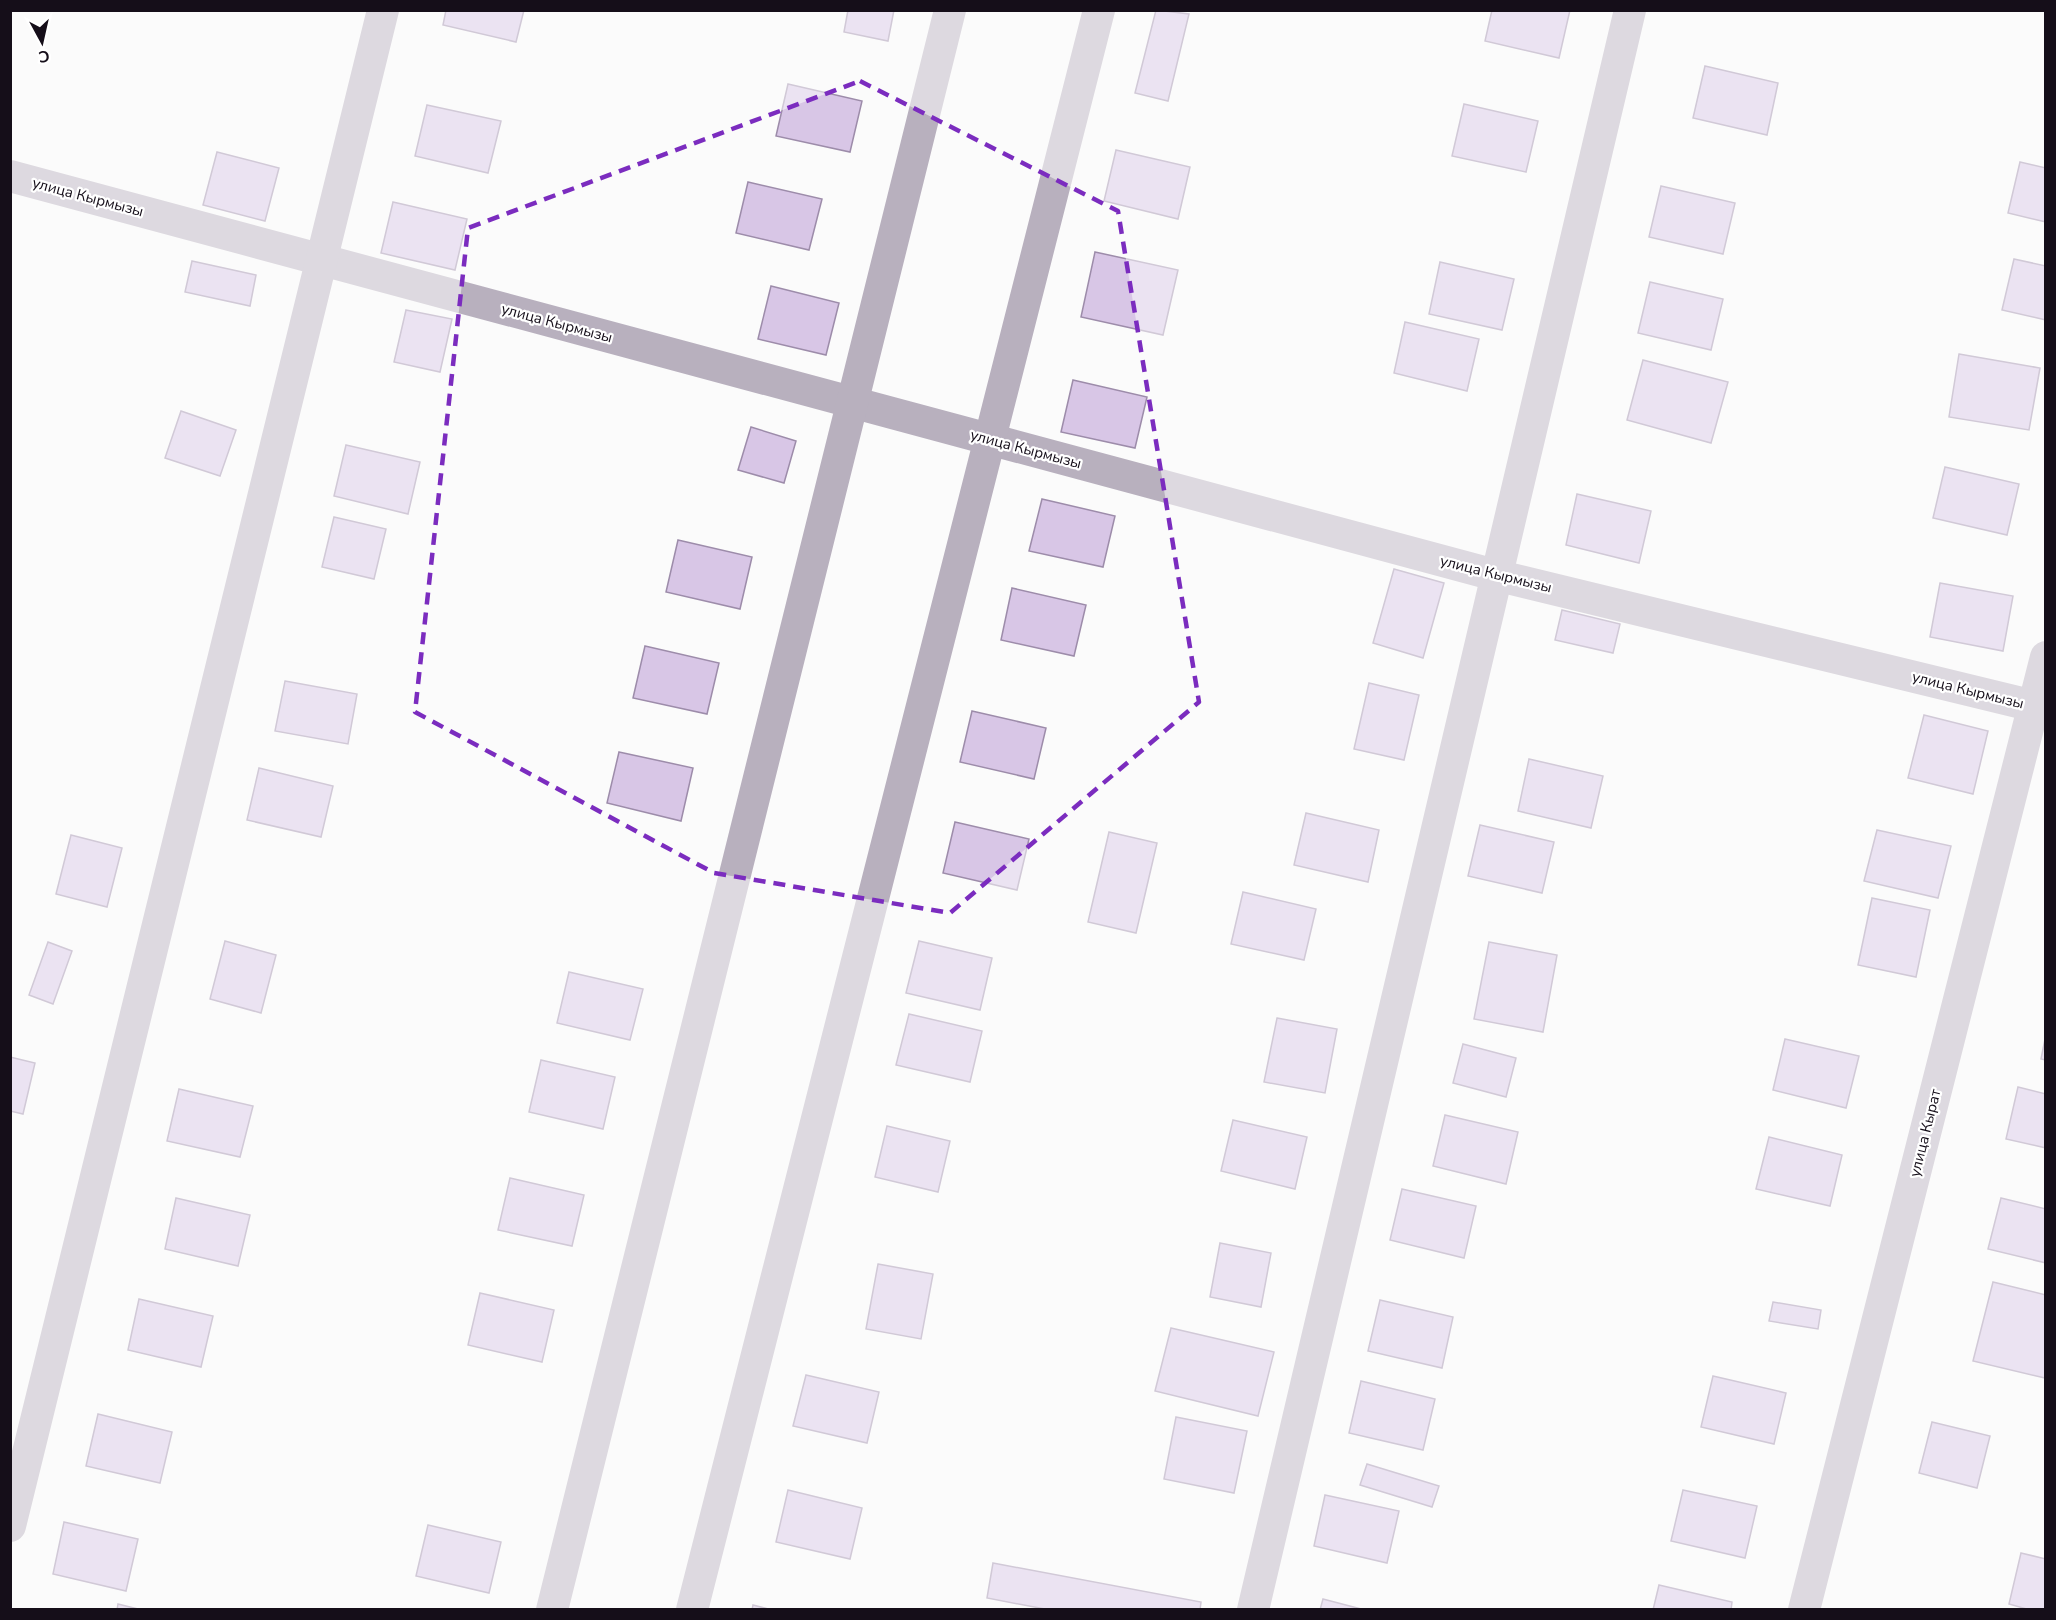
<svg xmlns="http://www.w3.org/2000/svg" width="2056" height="1620" viewBox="0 0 2056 1620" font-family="'Nunito Sans',sans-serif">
  <rect width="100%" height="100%" fill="#fbfbfb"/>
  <g fill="#d8c6e6" stroke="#9d8caa" stroke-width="1.5">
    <polygon points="446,10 524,10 516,42 443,25"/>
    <polygon points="848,10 894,10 888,41 844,32"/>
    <polygon points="1156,10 1189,14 1168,101 1135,93"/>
    <polygon points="1492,10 1570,10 1559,58 1485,41"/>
    <polygon points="1705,66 1778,83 1767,135 1693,118"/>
    <polygon points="788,84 862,101 850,152 776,136"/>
    <polygon points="1464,104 1538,121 1526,172 1452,156"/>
    <polygon points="427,105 501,121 488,173 415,156"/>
    <polygon points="1116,150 1190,167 1178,219 1104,201"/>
    <polygon points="217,152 279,168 265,221 203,205"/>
    <polygon points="2020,162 2046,168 2046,222 2008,213"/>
    <polygon points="748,182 822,199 809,250 736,233"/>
    <polygon points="1661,186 1735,203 1723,254 1649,237"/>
    <polygon points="393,202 467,219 455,270 381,253"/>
    <polygon points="1095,252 1178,270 1163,335 1081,317"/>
    <polygon points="2014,259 2046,266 2046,320 2002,310"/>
    <polygon points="192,261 256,275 250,306 185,292"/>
    <polygon points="1440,262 1514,279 1502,330 1429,314"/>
    <polygon points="1650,282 1723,299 1711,350 1638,333"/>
    <polygon points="771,286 839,303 826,355 758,339"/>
    <polygon points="406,310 452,319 440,372 394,362"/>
    <polygon points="1405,322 1479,339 1467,391 1394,373"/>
    <polygon points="1959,354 2040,368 2029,430 1949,417"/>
    <polygon points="1643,360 1728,382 1711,443 1627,420"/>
    <polygon points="1073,380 1147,397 1135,448 1061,432"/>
    <polygon points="181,411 236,430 220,476 165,458"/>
    <polygon points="751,427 796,441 784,483 738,470"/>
    <polygon points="346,445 420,462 408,514 334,496"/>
    <polygon points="1945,467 2019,484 2007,535 1933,518"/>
    <polygon points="1577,494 1651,511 1639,563 1566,545"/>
    <polygon points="1042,499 1115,516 1103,567 1029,551"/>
    <polygon points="334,517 386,529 374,579 322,567"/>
    <polygon points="678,540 752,557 740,609 666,592"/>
    <polygon points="1394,569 1444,583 1423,658 1373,643"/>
    <polygon points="1940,583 2013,596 2003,651 1930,637"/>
    <polygon points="1012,588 1086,605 1074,656 1001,640"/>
    <polygon points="1562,610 1620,624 1613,653 1555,640"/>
    <polygon points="645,646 719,663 707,714 633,698"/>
    <polygon points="285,681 357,694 348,744 275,731"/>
    <polygon points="1369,683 1419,695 1404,760 1354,749"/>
    <polygon points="972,711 1046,728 1034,779 960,762"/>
    <polygon points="1924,715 1988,731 1973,794 1908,778"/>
    <polygon points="619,752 693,768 681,821 607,803"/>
    <polygon points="1529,759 1603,776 1591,828 1518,811"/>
    <polygon points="259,768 333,786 321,837 247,820"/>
    <polygon points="1306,813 1379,830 1368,882 1294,865"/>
    <polygon points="955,822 1029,839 1017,890 943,873"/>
    <polygon points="1480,825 1554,842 1542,893 1468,876"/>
    <polygon points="1877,830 1951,846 1938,898 1864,881"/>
    <polygon points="1109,832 1157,843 1136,933 1088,922"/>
    <polygon points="71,835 122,848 107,907 56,894"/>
    <polygon points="1243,892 1316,909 1304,960 1231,944"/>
    <polygon points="1872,898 1930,910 1916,977 1858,965"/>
    <polygon points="225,941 276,955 261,1013 210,999"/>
    <polygon points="919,941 992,958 980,1010 906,993"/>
    <polygon points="48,942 72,951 53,1004 29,995"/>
    <polygon points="1489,942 1557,955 1543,1032 1474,1019"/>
    <polygon points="569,972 643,989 630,1040 557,1023"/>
    <polygon points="909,1014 982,1031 970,1082 896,1065"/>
    <polygon points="1277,1018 1337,1029 1325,1093 1264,1082"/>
    <polygon points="2046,1034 2046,1060 2041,1059"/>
    <polygon points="1785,1039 1859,1056 1846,1108 1773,1090"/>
    <polygon points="1463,1044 1516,1058 1506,1097 1453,1083"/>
    <polygon points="10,1057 35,1063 23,1114 10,1111"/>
    <polygon points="541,1060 615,1077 603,1129 529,1112"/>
    <polygon points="2018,1087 2046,1094 2046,1148 2006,1139"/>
    <polygon points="179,1089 253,1106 240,1157 167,1141"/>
    <polygon points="1445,1115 1518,1132 1506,1184 1433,1166"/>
    <polygon points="1233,1120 1307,1137 1295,1189 1221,1171"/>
    <polygon points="887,1126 950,1141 938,1192 875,1177"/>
    <polygon points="1769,1137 1842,1155 1830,1206 1756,1189"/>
    <polygon points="510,1178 584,1195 572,1246 498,1230"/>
    <polygon points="1402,1189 1476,1206 1464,1258 1390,1240"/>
    <polygon points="176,1198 250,1215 238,1266 165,1249"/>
    <polygon points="2001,1198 2046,1209 2046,1263 1988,1249"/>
    <polygon points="1220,1243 1271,1253 1261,1307 1210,1297"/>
    <polygon points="878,1264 933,1274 921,1339 866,1329"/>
    <polygon points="1993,1282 2046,1295 2045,1378 1973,1361"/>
    <polygon points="480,1293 554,1310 542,1362 468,1345"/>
    <polygon points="139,1299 213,1316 201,1367 128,1350"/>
    <polygon points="1380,1300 1453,1317 1442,1368 1368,1351"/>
    <polygon points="1773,1302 1821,1310 1818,1329 1769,1321"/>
    <polygon points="1171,1328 1274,1352 1258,1416 1155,1391"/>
    <polygon points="806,1375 879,1392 867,1443 793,1426"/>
    <polygon points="1713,1376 1786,1393 1774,1444 1701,1427"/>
    <polygon points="1361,1381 1435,1399 1423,1450 1349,1433"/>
    <polygon points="98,1414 172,1432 160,1483 86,1466"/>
    <polygon points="1176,1417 1247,1431 1234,1493 1164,1479"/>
    <polygon points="1932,1422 1990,1436 1977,1488 1919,1473"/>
    <polygon points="1367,1464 1439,1486 1432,1507 1360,1485"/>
    <polygon points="788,1490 862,1508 850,1559 776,1542"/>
    <polygon points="1683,1490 1757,1506 1745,1558 1671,1541"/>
    <polygon points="1325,1495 1399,1511 1387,1563 1314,1546"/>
    <polygon points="64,1522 138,1539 126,1591 53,1574"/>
    <polygon points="428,1525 501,1542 489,1593 416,1576"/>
    <polygon points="2021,1553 2046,1559 2046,1610 2030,1610 2009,1604"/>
    <polygon points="993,1563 1201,1602 1200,1610 1050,1610 987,1598"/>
    <polygon points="1659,1585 1732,1602 1731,1610 1653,1610"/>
    <polygon points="1323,1599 1365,1610 1320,1610"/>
    <polygon points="118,1604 142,1610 117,1610"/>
    <polygon points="753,1605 772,1610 752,1610"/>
  </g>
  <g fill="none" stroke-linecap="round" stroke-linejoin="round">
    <g stroke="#b8b0be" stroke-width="32">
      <polyline points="10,176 1495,575 2046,709"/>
      <polyline points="10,1526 383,10"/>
      <polyline points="552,1610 950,10"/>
      <polyline points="692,1610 1099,10"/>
      <polyline points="1253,1610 1630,10"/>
      <polyline points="1804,1610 2046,657"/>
    </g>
  </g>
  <path d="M0 0H2056V1620H0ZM860 81 1118 211 1199 702 950 913 714 873 415 712 468 228Z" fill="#fbfbfb" fill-opacity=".55" fill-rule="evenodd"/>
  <path fill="none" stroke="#7b2cbf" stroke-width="4.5" stroke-dasharray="12 8" stroke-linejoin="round" d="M860 81 1118 211 1199 702 950 913 714 873 415 712 468 228Z"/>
  <g text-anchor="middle" stroke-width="4.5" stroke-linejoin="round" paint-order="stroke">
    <g font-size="15" fill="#150e19" stroke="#fff">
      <text transform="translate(88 197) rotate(15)" y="5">улица Кырмызы</text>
      <text transform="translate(557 323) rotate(15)" y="5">улица Кырмызы</text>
      <text transform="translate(1026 449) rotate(15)" y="5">улица Кырмызы</text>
      <text transform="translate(1496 574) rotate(14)" y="5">улица Кырмызы</text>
      <text transform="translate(1968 690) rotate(14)" y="5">улица Кырмызы</text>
      <text transform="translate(1925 1133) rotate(-76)" y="5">улица Кырат</text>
    </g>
  </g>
  <rect width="2056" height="1620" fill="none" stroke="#150e19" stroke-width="24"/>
  <g transform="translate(42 42) rotate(172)" stroke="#ffffff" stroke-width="4.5" paint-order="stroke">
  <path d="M0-4.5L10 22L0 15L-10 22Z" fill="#150e19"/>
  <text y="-9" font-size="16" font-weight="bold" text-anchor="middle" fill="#150e19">С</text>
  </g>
</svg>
